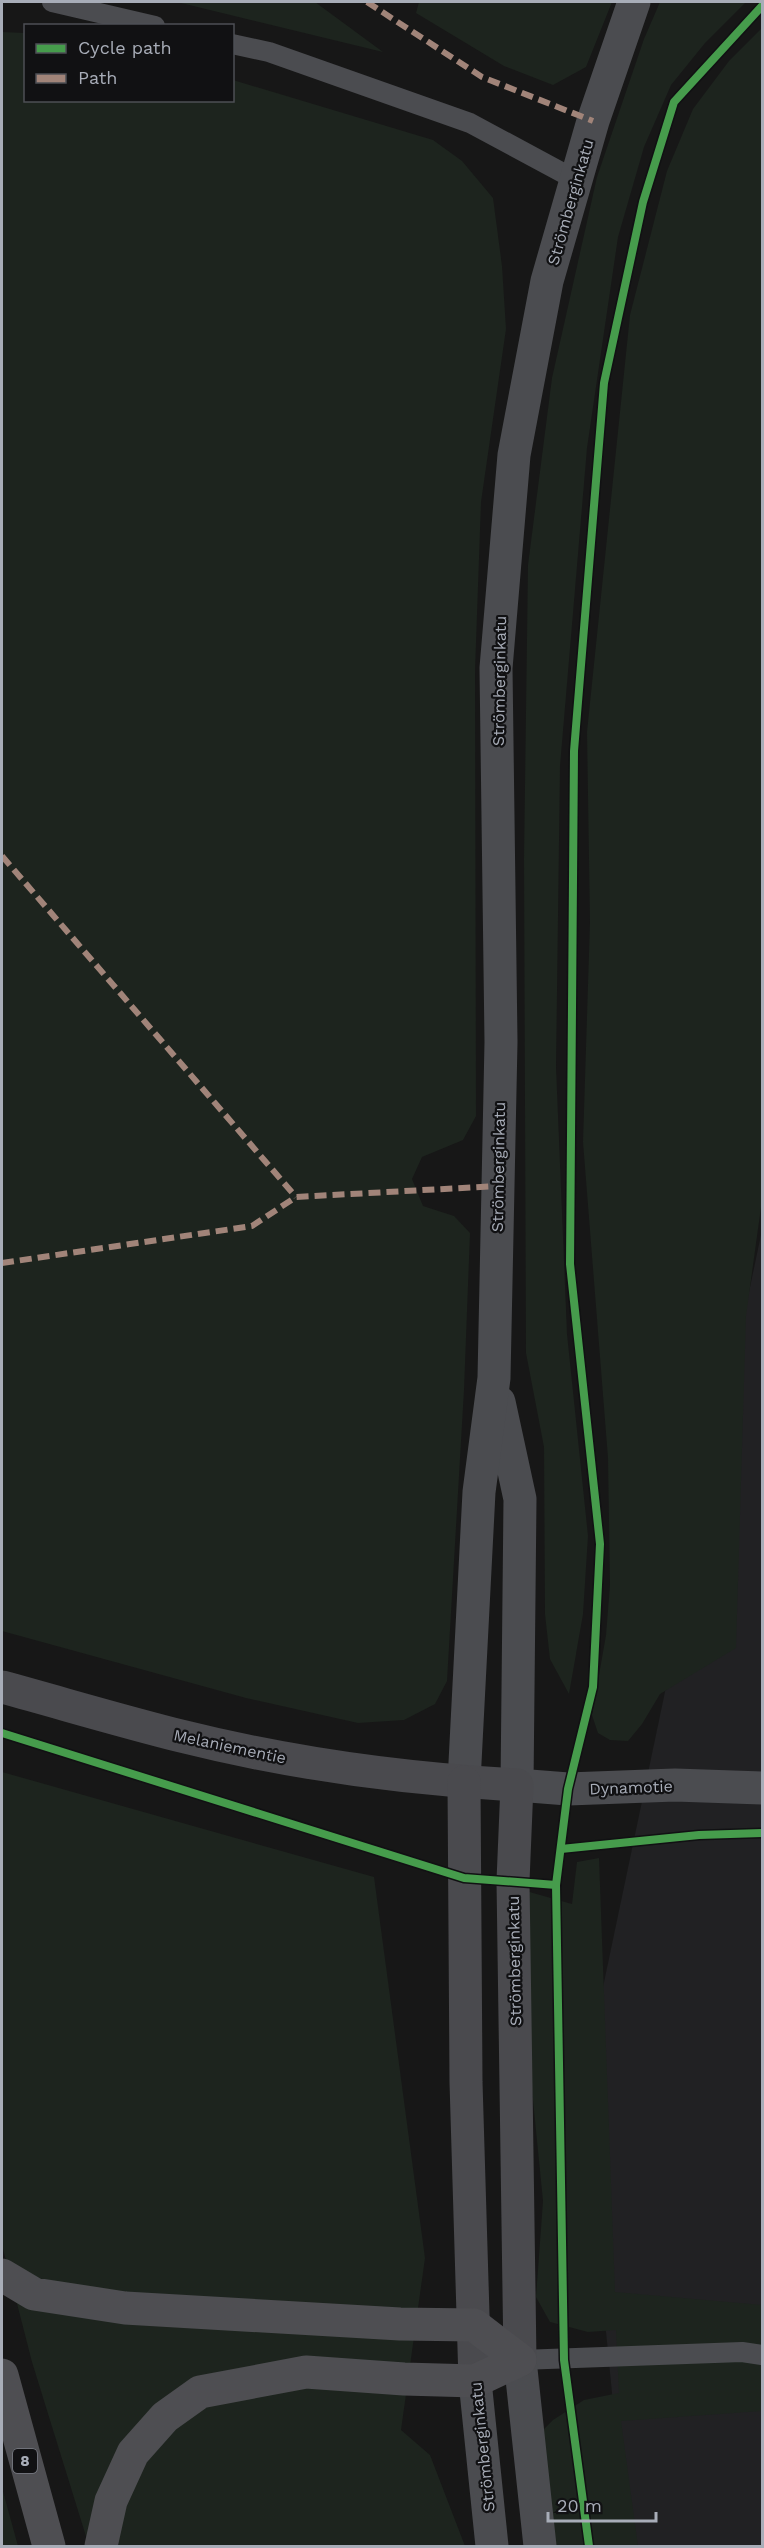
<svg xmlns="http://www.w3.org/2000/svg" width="764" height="2548" viewBox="0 0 764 2548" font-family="'Work Sans',sans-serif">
  <rect width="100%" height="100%" fill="#171717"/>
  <polygon fill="#212123" points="762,1230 762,2546 627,2546 582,2087"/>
  <g fill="#1d241e">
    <polygon points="177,2 315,2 383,52"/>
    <polygon points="419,2 612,2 586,67 553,85 504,66 416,13"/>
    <polygon points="660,2 746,2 705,43 671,85 644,147 618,237 587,448 560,766 556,1067 567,1334 588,1536 583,1614 569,1694 550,1659 545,1614 544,1447 526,1353 524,859 528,565 552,378 597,177 644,39"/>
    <polygon points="762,28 762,1200 746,1316 736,1648 660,1694 642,1724 628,1741 610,1740 598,1733 592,1715 606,1635 610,1585 608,1458 583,1142 590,922 587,732 630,315 667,171 693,109 729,61"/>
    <polygon points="2,32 25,33 26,100 232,100 233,80 433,140 462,161 493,198 502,266 506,329 481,502 475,671 476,1116 463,1140 422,1157 412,1179 423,1206 454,1216 470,1233 464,1390 447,1681 435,1704 404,1720 358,1723 246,1698 2,1631"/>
    <polygon points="2,1772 374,1877 425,2258 401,2430 430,2455 465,2546 89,2546 32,2362 2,2245"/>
    <polygon points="599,1858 615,2292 762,2305 762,2411 621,2421 638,2546 553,2546 539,2434 553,2420 584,2400 619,2393 616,2330 588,2332 550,2322 536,2297 543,2201 530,2070 526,1891 572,1904 577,1862"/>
    <polygon points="2,2488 18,2546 2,2546"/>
  </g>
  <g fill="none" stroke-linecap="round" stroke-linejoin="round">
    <g stroke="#4b4c50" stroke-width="20">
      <polyline points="52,2 155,26"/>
      <polyline points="232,44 269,52 470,123 576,180"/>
      <polyline points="520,2360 742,2352 762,2355"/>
    </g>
    <g stroke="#4b4c50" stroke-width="33">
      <polyline points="499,1402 520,1499 517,1785 568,1789 675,1785 762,1788"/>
      <polyline points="464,1782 479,1492 494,1378 501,1042 496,668 514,455 547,281 593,121 634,2"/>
      <polyline points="520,2360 540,2546"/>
      <polyline points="475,2381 492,2546"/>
    </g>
    <g stroke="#4a4a4e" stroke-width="33">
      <path d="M2 1687C61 1703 121 1721 181 1736 289 1763 406 1779 517 1785L513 1881 520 2360"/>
      <polyline points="464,1782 466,2082 475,2381"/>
    </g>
    <g stroke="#4e4e52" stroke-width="33">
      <polyline points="2,2275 34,2294 125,2308 400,2324 474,2325 520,2360 475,2381 404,2379 306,2372 200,2392 165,2417 133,2453 111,2501 101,2546"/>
      <polyline points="2,2375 49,2546"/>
    </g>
    <g stroke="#a18479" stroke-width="6" stroke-dasharray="12 6" stroke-linecap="butt">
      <polyline points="367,2 482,77 593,121"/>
      <polyline points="2,856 296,1197"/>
      <polyline points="2,1263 252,1226 296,1197 498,1186"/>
    </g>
    <g stroke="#111113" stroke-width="11">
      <g id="cycleway">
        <polyline points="2,1733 464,1878 556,1885"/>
        <polyline points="561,1849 699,1835 762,1833"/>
        <polyline points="589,2546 564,2360 556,1885 568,1789 593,1687 600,1544 570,1264 574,751 604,383 643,202 674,102 762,6"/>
      </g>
    </g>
    <use href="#cycleway" stroke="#469c4c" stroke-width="8"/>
  </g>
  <g text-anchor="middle" stroke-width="4.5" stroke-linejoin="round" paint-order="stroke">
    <rect fill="#111113" stroke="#7b7e86" stroke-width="1.5" x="13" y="2449" width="24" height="24" rx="4.5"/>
    <g font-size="15" font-weight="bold" fill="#a8adb8">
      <text x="25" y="2466">8</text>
    </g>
    <g font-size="16" fill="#a8adb8" stroke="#111113">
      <text transform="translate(570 202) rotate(-74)" y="6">Strömberginkatu</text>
      <text transform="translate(499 681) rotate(-89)" y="6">Strömberginkatu</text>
      <text transform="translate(498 1167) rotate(-89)" y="6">Strömberginkatu</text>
      <text transform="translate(230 1746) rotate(12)" y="6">Melaniementie</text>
      <text transform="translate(631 1787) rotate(-2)" y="6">Dynamotie</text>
      <text transform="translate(514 1961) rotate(-91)" y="6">Strömberginkatu</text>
      <text transform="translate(482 2447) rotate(-96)" y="6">Strömberginkatu</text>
    </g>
  </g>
  <rect width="764" height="2548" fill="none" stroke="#a8adb8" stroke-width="6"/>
  <rect x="24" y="24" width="210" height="78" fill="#111113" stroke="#4d4f55" stroke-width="1.5"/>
  <rect x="36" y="44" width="30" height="9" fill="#469c4c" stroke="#4d4f55" stroke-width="1.5"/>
  <text x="78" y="54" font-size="18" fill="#a8adb8">Cycle path</text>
  <rect x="36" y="74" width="30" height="9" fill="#a18479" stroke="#4d4f55" stroke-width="1.5"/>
  <text x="78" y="84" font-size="18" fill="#a8adb8">Path</text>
  <path d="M548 2512v9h108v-9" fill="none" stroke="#a8adb8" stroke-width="3"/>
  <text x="557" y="2512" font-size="18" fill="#a8adb8" stroke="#111113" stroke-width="4.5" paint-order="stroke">20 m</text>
</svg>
